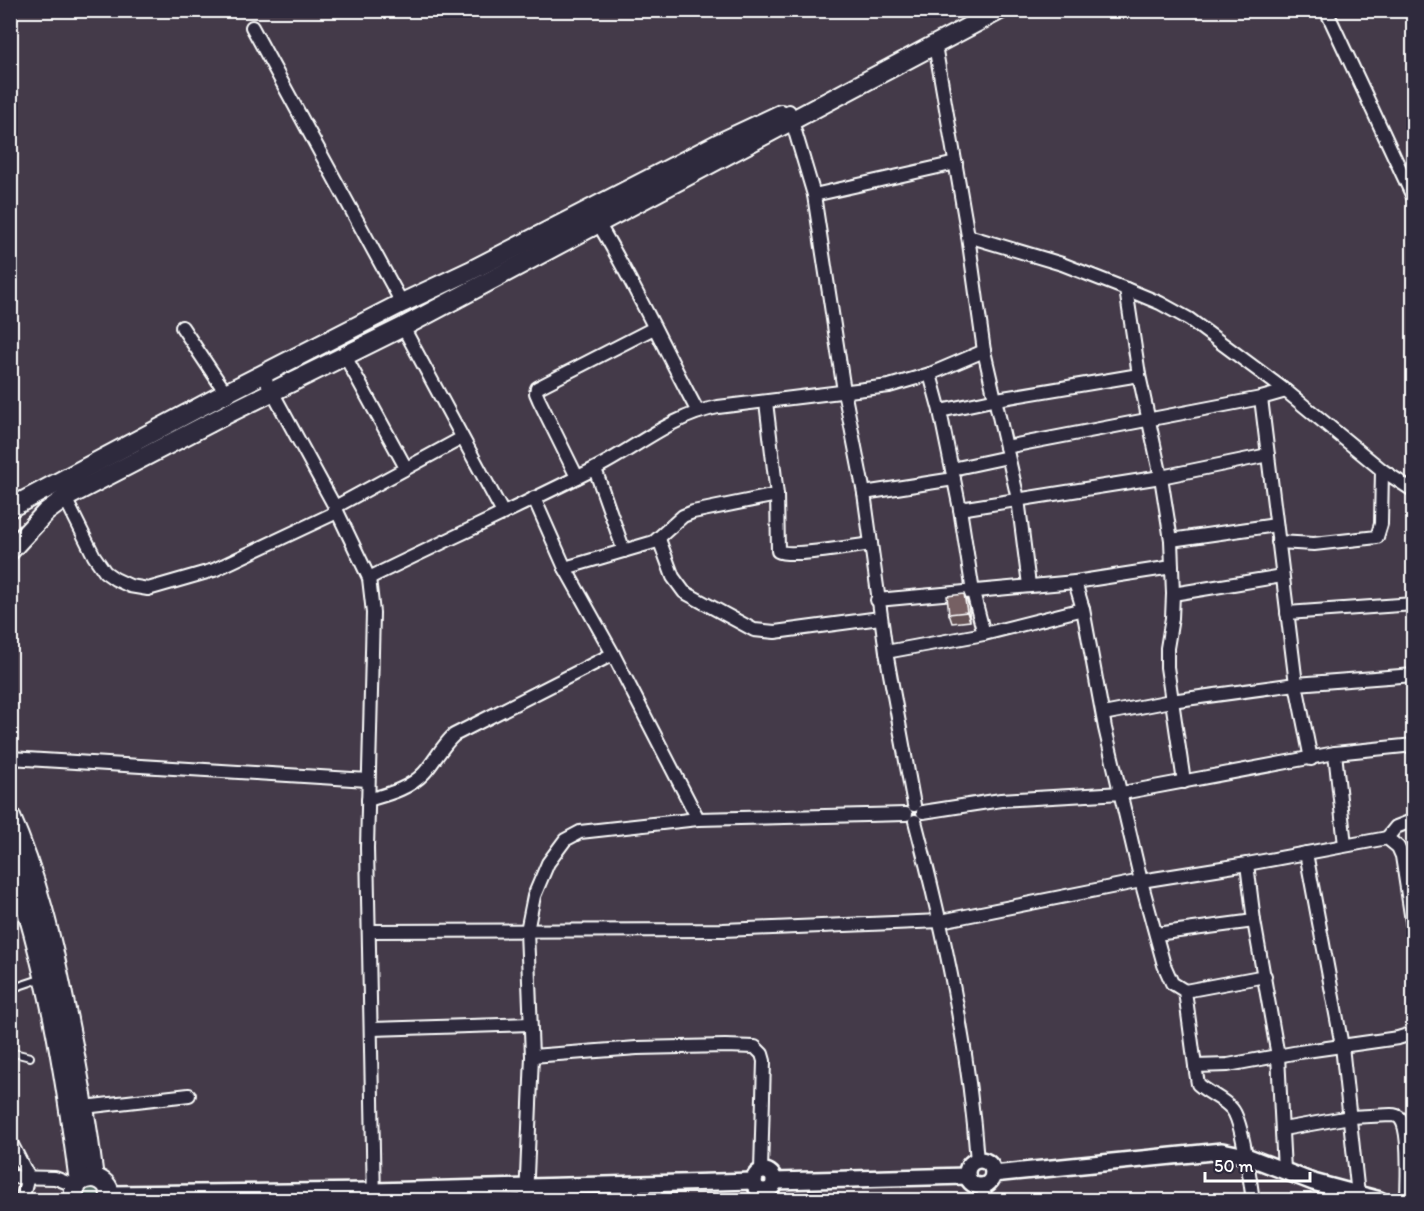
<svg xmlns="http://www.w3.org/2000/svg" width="1424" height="1211" viewBox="0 0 1424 1211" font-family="Itim,sans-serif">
  <rect width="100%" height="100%" fill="#443a49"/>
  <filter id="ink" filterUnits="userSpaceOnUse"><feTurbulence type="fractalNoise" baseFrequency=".0167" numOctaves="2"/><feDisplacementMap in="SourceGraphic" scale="12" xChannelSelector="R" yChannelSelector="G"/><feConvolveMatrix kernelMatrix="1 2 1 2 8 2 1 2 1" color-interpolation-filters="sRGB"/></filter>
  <g filter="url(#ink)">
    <path fill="#586e68" stroke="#acb6b4" stroke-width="1.5" d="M93 1186 101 1191 103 1200H81C81 1191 84 1188 93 1186Z"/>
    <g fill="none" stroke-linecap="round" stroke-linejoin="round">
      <g stroke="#fff" stroke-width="10">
        <g id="service">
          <polyline points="10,989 43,978"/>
          <polyline points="10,1052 30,1057"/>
        </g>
      </g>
      <g stroke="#fff" stroke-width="16">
        <g id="minor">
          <polyline points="1326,10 1414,199"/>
          <polyline points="252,27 402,303"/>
          <polyline points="935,45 968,236 984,351 1018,499 1029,585"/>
          <polyline points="789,111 814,195 844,391 864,493 886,652 914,805"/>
          <polyline points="814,195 956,163"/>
          <path d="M598 223C635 284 664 349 698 412"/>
          <polyline points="968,236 1062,264 1126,289 1139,375 1161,477 1171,540 1173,594 1172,618 1167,648 1167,667 1184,782"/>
          <polyline points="1126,289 1160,303 1189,319 1286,391 1382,470 1414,491"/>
          <polyline points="182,327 226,393"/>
          <polyline points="403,327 503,513"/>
          <polyline points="345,356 406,468"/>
          <polyline points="930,374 940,411 960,509 973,592 984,634"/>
          <polyline points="263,375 335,507 369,578 373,613 367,848 374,1200"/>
          <polyline points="1286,391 1261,398 1296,684 1311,759"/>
          <path d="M766 402 777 495 778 551C790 558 854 546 871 544"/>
          <polyline points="940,411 997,399 1139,375"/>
          <polyline points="1006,447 1261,398"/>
          <polyline points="595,469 624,551"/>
          <polyline points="952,469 1008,457"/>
          <polyline points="577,477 539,400 536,393 537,388 654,328"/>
          <polyline points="864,493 954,479"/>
          <polyline points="65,498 94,556 105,572 115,579 130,586 148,589 214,570 337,512"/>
          <polyline points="534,498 565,568 613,654 698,819 906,814"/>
          <polyline points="335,507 462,438"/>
          <polyline points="960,509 1161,477 1268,455"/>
          <polyline points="659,539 673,577 684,592 754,630 775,632 880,618"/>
          <polyline points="1171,540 1276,525"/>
          <polyline points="1278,542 1314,544 1377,537 1381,524 1382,470"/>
          <polyline points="565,568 654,542 683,516 693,512 777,495"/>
          <path d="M369 578C443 542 518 507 592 470 635 449 670 416 718 407L889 386 930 374 984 351"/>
          <polyline points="1075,582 1083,609 1105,728 1141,881 1164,965 1172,983 1185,991 1195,1066 1228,1065 1299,1052 1398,1038 1414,1033"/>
          <polyline points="1173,594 1282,576"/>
          <polyline points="877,600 1075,582 1172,567"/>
          <polyline points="1287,613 1414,604"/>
          <polyline points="886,652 984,634 1083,609"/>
          <polyline points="1103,714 1171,701 1296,684 1414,675"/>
          <polyline points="1335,753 1345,845"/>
          <polyline points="10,758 368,780"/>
          <path d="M368 800C388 794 409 789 424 773 435 761 441 747 454 735L613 654"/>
          <polyline points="923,812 1001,800 1122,793 1335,753 1414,745"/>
          <path d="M915 821C944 932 969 1046 977 1161"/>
          <polyline points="1387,838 1396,827 1414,820"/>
          <polyline points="1306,853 1342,1046 1358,1195"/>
          <polyline points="1247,864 1387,838 1398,847 1402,856 1414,934"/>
          <polyline points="369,931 723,930 941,921 1141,881 1247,864 1254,921 1278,1056 1284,1170"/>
          <polyline points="1156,934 1254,921"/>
          <polyline points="1185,991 1265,976"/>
          <polyline points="372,1029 530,1024"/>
          <polyline points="532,1056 637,1048 725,1046 755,1047 762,1054 764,1061 761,1171"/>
          <path d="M1195 1066 1198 1084C1209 1094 1223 1098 1232 1109 1243 1122 1250 1182 1253 1200"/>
          <polyline points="84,1107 189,1095"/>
          <path d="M1283 1129 1350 1117 1391 1115C1394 1115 1398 1116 1400 1118 1411 1130 1407 1184 1407 1200"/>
          <polyline points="10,1141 28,1176 22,1200"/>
          <polyline points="10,1177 55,1178 76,1186"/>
          <polyline points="982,1186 986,1200"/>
          <polyline points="765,1192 765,1200"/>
          <polyline points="526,1200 532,1056 527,931 534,896 548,863 565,840 580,832 698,819"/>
        </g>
      </g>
      <g stroke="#fff" stroke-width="20">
        <g id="tertiary">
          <circle cx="980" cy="1173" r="13"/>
          <circle cx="764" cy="1181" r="10"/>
          <polyline points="993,1174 1222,1151 1246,1156 1313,1182 1380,1200"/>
          <polyline points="775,1181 967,1176"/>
          <polyline points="111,1194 374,1191 754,1181"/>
        </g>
      </g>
      <g stroke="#fff" stroke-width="22">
        <g id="secondary">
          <polyline points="10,508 226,393 402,303 470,271 717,144 781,114"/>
          <polyline points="10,551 46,512 65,498 227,414 403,327 1000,10"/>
          <path d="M10 815C37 876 52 940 65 1005 77 1062 87 1120 94 1178"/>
          <path d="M10 858C47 962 65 1074 79 1182"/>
          <path d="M74 1200V1191L79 1182C95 1172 112 1182 110 1200"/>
        </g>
      </g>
      <use href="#service" stroke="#2f2a3d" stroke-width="6"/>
      <use href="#minor" stroke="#2f2a3d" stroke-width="12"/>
      <use href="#tertiary" stroke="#2f2a3d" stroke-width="15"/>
      <use href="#secondary" stroke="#2f2a3d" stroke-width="18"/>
    </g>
    <polygon fill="#655356" stroke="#fff" stroke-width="1.5" points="968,604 970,621 952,623 949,614"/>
    <polygon fill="#534446" stroke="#fff" stroke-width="1.5" points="964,594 968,604 970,621 967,612"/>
    <polygon fill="#766164" stroke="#fff" stroke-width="1.5" points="964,594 967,612 949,614 947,596"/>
  </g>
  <rect width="1424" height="1211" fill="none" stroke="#2f2a3d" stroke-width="36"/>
  <rect x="18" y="18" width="1388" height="1175" fill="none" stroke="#fff" stroke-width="2" filter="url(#ink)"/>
  <path d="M1205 1172v9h105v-9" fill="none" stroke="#ffffff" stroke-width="3"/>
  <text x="1214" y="1172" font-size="18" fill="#ffffff" stroke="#2f2a3d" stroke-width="4.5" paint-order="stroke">50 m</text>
</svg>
